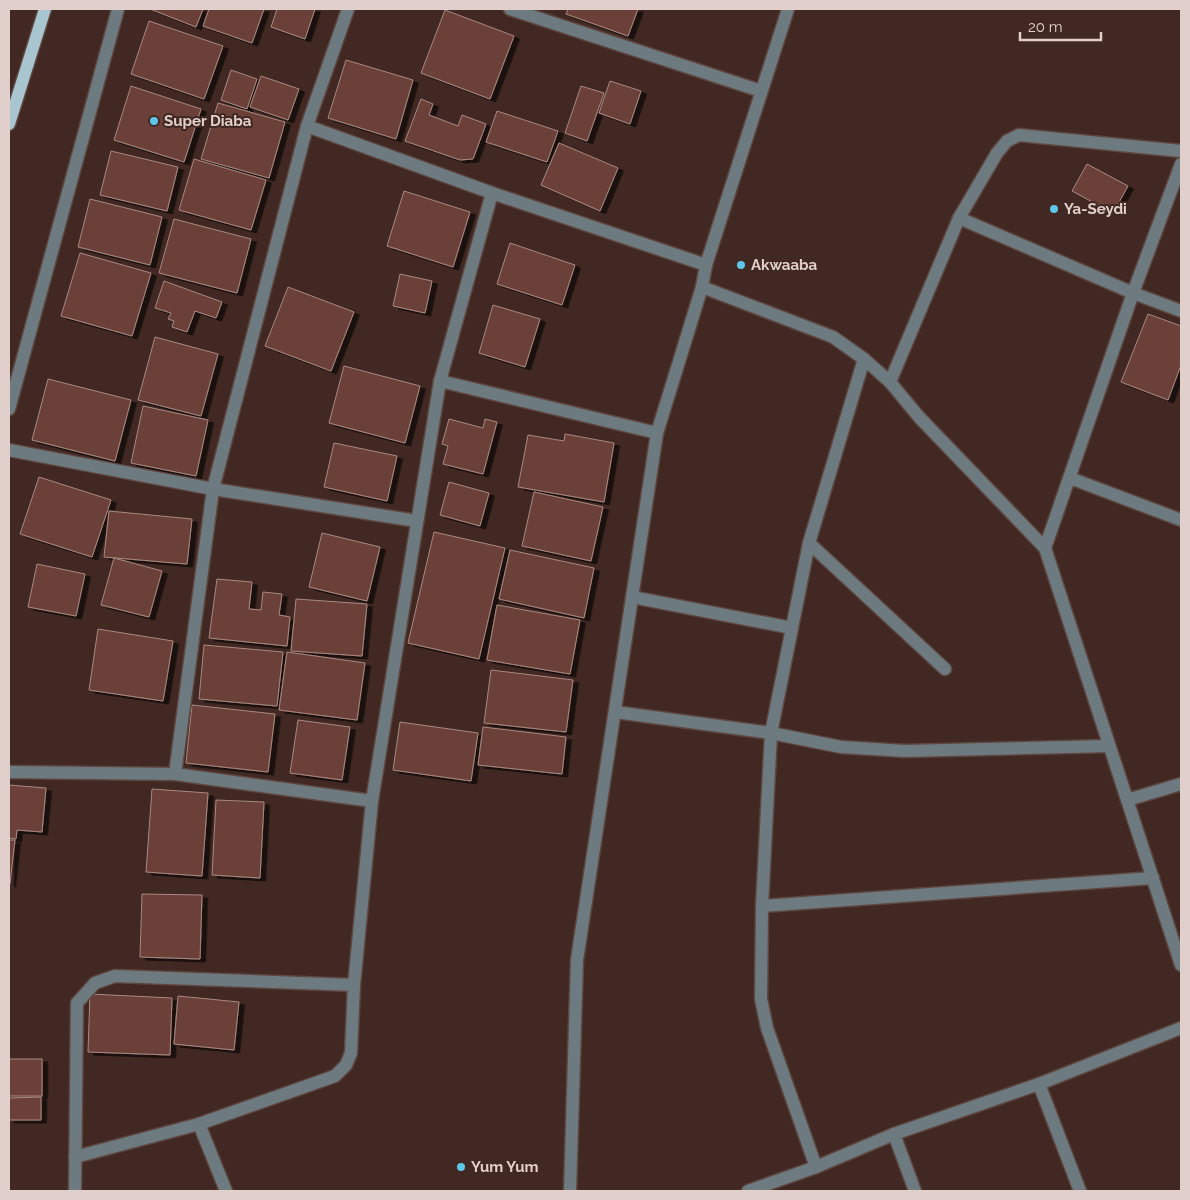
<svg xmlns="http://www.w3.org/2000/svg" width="1190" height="1200" viewBox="0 0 1190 1200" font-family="Raleway,sans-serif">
  <defs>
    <filter id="shadow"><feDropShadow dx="5.5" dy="3" stdDeviation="0" flood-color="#0009"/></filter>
  </defs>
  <rect width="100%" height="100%" fill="#412822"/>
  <g fill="#6b4037" stroke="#a98982" filter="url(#shadow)">
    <polygon points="150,9 203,9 196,27"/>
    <polygon points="209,9 264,9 252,43 203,26"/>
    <polygon points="277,9 315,9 305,39 271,27"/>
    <polygon points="568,9 638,9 628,36 566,14"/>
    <polygon points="445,10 514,36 490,99 421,73"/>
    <polygon points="149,21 223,46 204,99 131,74"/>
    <polygon points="346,60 413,80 396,139 328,118"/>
    <polygon points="231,70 257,79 247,109 221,100"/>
    <polygon points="261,76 299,89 288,120 250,107"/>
    <polygon points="610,81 641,91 630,124 599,113"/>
    <polygon points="131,86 201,109 184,162 114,140"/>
    <polygon points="581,86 604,93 587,141 565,133"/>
    <polygon points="421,99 433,104 429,115 458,126 462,115 486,124 473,159 460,160 405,141"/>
    <polygon points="218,103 285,122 269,178 201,159"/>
    <polygon points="497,111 558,131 547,162 486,142"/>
    <polygon points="559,143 618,168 600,211 541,185"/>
    <polygon points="111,151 178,167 167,211 100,195"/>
    <polygon points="194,159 266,180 251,230 179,210"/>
    <polygon points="1087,164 1128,186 1113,213 1072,191"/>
    <polygon points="404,191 470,212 453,267 387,246"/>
    <polygon points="90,199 162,217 150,265 78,247"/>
    <polygon points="174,219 251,239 237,293 159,273"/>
    <polygon points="510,243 575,265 562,305 497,284"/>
    <polygon points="80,253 151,273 132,336 61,316"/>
    <polygon points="400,274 432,281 425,313 393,306"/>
    <polygon points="164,281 222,302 216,318 195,311 187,332 172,327 174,321 168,319 171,313 155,308"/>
    <polygon points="288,287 354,312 331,371 265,346"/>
    <polygon points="493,305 540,319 525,367 479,353"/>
    <polygon points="1148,314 1181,326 1181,365 1168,400 1121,382"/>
    <polygon points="155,337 218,354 201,416 138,400"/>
    <polygon points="344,366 420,386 405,443 329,423"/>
    <polygon points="48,379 131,400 115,461 32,440"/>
    <polygon points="143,406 208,420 196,476 131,463"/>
    <polygon points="449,419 483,428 485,419 497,422 483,474 443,464 448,446 442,444"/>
    <polygon points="565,434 614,443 604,502 518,487 528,435 564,441"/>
    <polygon points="334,443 397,456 387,501 324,487"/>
    <polygon points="39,477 111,500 92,557 20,534"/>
    <polygon points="449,482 489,493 480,526 440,515"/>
    <polygon points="534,492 603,507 591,561 522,546"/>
    <polygon points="109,511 192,519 187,564 104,557"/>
    <polygon points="434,532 505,548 479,659 408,643"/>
    <polygon points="322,533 380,547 367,601 309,587"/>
    <polygon points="510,550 594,568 584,618 499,599"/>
    <polygon points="114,558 162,571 149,617 101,605"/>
    <polygon points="37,564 85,574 76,616 28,607"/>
    <polygon points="217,579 252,582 249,609 261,610 263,592 282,594 279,615 290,617 287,646 209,638"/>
    <polygon points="296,599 367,604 362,656 291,651"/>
    <polygon points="497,605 580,620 570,674 487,660"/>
    <polygon points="98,629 173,641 163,701 89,690"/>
    <polygon points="204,645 283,652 277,706 199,699"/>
    <polygon points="287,652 365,663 357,720 279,710"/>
    <polygon points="491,670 573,680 566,732 484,723"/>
    <polygon points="192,705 275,714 268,772 186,763"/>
    <polygon points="298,720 350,727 342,780 290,773"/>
    <polygon points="400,722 478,733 471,781 393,770"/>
    <polygon points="483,727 566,737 562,774 478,765"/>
    <polygon points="9,785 46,788 42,832 17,830 16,839 9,838"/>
    <polygon points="152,789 208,793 202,876 146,872"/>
    <polygon points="216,800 264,802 260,878 212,875"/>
    <polygon points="9,840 15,840 10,884 9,884"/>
    <polygon points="142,894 202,895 200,959 140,957"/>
    <polygon points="90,994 172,998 170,1055 88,1052"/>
    <polygon points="178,996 239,1002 234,1050 174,1044"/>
    <rect x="9" y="1059" width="33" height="37"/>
    <polygon points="41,1097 41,1120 9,1120 9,1098"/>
  </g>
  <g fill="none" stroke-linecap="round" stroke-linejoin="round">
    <g stroke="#5e4640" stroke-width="15">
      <g id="minor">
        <polyline points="510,9 761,91"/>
        <polyline points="307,126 492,193 706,265"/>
        <polyline points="959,218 1133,293 1181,311"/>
        <polyline points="702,287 833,337 864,359 890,382 919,417 1045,548 1181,965"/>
        <polyline points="440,381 657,433"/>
        <polyline points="890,382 959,218 997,153 1007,141 1019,135 1181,151"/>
        <polyline points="9,409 118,9"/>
        <polyline points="9,450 213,489 417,521"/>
        <polyline points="1070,478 1181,520"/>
        <polyline points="809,543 945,669"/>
        <polyline points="1045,548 1133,293 1181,164"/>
        <polyline points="632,597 792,628"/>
        <polyline points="615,712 771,733 841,747 905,751 1109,746"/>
        <polyline points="9,772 175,774 372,801"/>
        <polyline points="175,774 213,489 307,126 348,9"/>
        <polyline points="1127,800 1181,784"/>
        <polyline points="762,906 1153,878"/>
        <polyline points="1039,1084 1080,1191"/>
        <polyline points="199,1124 226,1191"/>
        <polyline points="894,1134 915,1191"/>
        <polyline points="75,1157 199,1124 335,1076 346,1065 351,1053 354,985 372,801 440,381 492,193"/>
        <polyline points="816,1167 767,1028 761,999 762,906 771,733 809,543 864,359"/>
        <polyline points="75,1191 77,1003 95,983 115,976 354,985"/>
        <polyline points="570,1191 577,960 657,433 702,287 706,265 788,9"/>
        <polyline points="748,1191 816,1167 894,1134 1039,1084 1181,1028"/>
      </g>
    </g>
    <g stroke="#5e4640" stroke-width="15">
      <polyline id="major" points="9,124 45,9"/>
    </g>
    <use href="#minor" stroke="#6d7b80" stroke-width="12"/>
    <use href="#major" stroke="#a9c6d0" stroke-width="12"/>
  </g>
  <g fill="#5cc7e8" stroke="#412822" stroke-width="2">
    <circle cx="154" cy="121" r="5"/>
    <circle cx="1054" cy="209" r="5"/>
    <circle cx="741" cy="265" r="5"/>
    <circle cx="461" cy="1167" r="5"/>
  </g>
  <g text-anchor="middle" stroke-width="4" stroke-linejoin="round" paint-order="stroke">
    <g font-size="15" font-weight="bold" fill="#e0cfca" stroke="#412822" text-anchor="start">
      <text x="164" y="126">Super Diaba</text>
      <text x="1064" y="214">Ya-Seydi</text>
      <text x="751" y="270">Akwaaba</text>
      <text x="471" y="1172">Yum Yum</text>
    </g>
  </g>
  <rect width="1190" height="1200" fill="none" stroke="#e0cfca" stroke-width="20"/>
  <path d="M1020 32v8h81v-8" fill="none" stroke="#e0cfca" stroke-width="2.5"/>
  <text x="1028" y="32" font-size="15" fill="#e0cfca" stroke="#412822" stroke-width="4" paint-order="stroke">20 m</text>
</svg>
